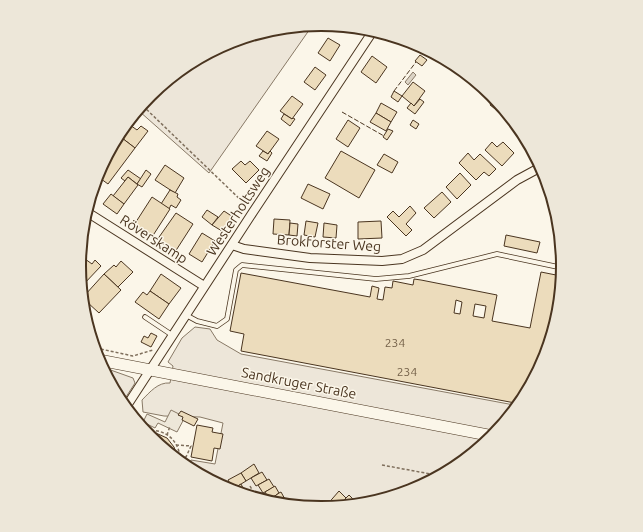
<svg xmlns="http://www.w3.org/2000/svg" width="643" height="532" viewBox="0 0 643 532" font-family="Ubuntu,sans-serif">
  <rect width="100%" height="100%" fill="#fbf6e9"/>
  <g fill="#ede6d9" stroke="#887966">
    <polygon points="312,26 209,173 139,111 151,95 229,42"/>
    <path d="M195 327 210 329 217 340 241 354 514 405 492 437 414 490 321 508 229 489 190 463 191 460 215 464 223 423 200 417 164 416 143 412 142 400C150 392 158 382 170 383L173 366 168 362 182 338Z"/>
    <polygon points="105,368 133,378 135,383 126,397 123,396"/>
  </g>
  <polygon fill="#ede7d9" stroke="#887966" points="171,410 185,417 177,432 158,423 155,428 143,422 147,414 165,422"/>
  <polygon fill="#dcd4c6" stroke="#887966" points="413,72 416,75 408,85 405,82"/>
  <g fill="#ecdcbc" stroke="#4a3520" fill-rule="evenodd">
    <polygon points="328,38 340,45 330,61 318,53"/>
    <polygon points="420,55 427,60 422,66 415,61"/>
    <polygon points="372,56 387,67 376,83 361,72"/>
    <polygon points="315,67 326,75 315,90 304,82"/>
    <polygon points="413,82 425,91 414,106 402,96"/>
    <polygon points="394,91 402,96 398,102 391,97"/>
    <polygon points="292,96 303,104 292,119 280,111"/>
    <polygon points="495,98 508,117 507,118 490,105"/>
    <polygon points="420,99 424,102 415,114 407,108 411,103 414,106"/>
    <polygon points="381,103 397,112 391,122 376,113"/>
    <polygon points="376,113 391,122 386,131 370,122"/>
    <polygon points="284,114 292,119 293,118 295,119 290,126 281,119"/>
    <polygon points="348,120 360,128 348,147 336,139"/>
    <polygon points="413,120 419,124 416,129 410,125"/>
    <polygon points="130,125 137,130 141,126 148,131 135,148 122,138"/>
    <polygon points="388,129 393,131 387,140 383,137"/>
    <polygon points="267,131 279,139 268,154 256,146"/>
    <polygon points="122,138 135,148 108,184 97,176 98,173"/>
    <polygon points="492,142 497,147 503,142 514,153 502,166 485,150"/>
    <polygon points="263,151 268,154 270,151 272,153 267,161 259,156"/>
    <polygon points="341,151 375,170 359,198 325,178"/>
    <polygon points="468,153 474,160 480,154 496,169 489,176 484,172 476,180 459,163"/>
    <polygon points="384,154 398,162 392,173 377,165"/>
    <polygon points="241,161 245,165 250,161 259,170 246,183 232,169"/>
    <polygon points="165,165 184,178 175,193 155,180"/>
    <polygon points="128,170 141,179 137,184 128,177 125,181 121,178"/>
    <polygon points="146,170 151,174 142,187 137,184"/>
    <polygon points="460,173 471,185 457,199 446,187"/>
    <polygon points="128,177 138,185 124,204 113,196"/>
    <polygon points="308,184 330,194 323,209 301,198"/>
    <polygon points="170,190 178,194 177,197 181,200 176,208 171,205 169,209 161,204"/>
    <polygon points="442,192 451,202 434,218 424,208"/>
    <polygon points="111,194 124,204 117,214 103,204"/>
    <polygon points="152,197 170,209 152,237 134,225"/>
    <polygon points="410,206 416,213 406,224 412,230 406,236 387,217 393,211 399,217"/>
    <polygon points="207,210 218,217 212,225 202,217"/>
    <polygon points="224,211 233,217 222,231 212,225"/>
    <polygon points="176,213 193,224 175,252 157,240"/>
    <polygon points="274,219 290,220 289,235 273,234"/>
    <polygon points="306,221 318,223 315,237 304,235"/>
    <polygon points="381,221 382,238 358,239 358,222"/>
    <polygon points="290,223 298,224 297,236 289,235"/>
    <polygon points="324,223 337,225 336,238 323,237"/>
    <polygon points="202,233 215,241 202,262 189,254"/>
    <polygon points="506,235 540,242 537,253 504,246"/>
    <polygon points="81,256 92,264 95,260 101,266 83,285 80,266"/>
    <polygon points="121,261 133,272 118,287 104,274 114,265 116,267"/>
    <path d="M541 272 561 276 545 359 515 403 241 351 244 334 230 331 241 273 370 297 372 286 379 288 377 299 383 300 385 287 392 288 393 281 413 285 414 279 421 280 497 295 492 321 530 328ZM456 300 462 302 460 314 454 313ZM475 304 486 306 484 318 473 316Z"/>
    <polygon points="104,274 121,290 99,313 87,302 85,295"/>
    <polygon points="161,274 181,288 169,304 150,291"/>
    <polygon points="150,291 169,304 159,319 135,302 143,292 147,295"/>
    <polygon points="151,333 157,336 151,347 141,342 144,336 148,338"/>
    <polygon points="181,411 198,419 194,426 182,420 183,417 178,415"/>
    <polygon points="197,425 213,428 212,432 223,434 220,449 214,448 212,461 191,457"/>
    <polygon points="149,433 158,434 167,438 174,447 177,455 150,437"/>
    <polygon points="254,464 259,473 246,481 241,473"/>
    <polygon points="262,472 267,480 256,486 251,478"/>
    <polygon points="241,473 246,481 233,489 228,480"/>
    <polygon points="269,479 274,487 263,493 258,485"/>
    <polygon points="241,484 245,492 232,490 233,489"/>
    <polygon points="275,486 279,493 272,498 268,497 265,492"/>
    <polygon points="339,491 346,498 340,504 327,507 326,506"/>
    <polygon points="281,492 286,501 272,498 279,493"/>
    <polygon points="349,495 355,501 340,504"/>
  </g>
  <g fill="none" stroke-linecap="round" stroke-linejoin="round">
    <g stroke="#4a3520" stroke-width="5.5">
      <g id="lane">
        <polyline points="186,315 197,321 217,326 227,319 236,270 242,265 376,279 409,276 497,254 563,268"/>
        <polyline points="145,317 172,335"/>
      </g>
    </g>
    <g stroke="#4a3520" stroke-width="10">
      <g id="street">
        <polyline points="90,214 204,286"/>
        <polyline points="232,245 244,249 310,258 382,261 402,259 423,250 517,180 541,167"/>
        <polyline points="128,404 253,212 371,34"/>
      </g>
    </g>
    <g stroke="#4a3520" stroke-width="12">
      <polyline id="secondary" points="99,360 493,436"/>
    </g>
    <g stroke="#7f6f5c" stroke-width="1.5" stroke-dasharray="3 2" stroke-linecap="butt">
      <polyline points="143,106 247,206"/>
      <polyline points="96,348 133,356 153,350"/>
      <path d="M146 431C164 428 178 439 180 457"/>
      <polyline points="167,435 170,426"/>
      <polyline points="176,445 191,446 186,457 180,456"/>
      <polyline points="382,465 436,475"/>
      <polyline points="250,486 255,495"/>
    </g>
    <use href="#lane" stroke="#fbf6e9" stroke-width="4"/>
    <use href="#street" stroke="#fbf6e9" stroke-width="8"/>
    <use href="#secondary" stroke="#fbf6e9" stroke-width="11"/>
    <g stroke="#4a3520" stroke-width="1" stroke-dasharray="5 2" stroke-linecap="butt">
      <polyline points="394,91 416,62"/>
      <polyline points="342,112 384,136"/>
    </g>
  </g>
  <g text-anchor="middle" stroke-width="3" stroke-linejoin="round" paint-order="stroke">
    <g font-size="12" fill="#725f47">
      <text x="395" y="347">234</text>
      <text x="407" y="376">234</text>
    </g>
    <g font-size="14" fill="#4a3520" stroke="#fbf6e9">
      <text transform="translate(238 211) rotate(-57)" y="5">Westerholtsweg</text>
      <text transform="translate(154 239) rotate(33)" y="5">Röverskamp</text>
      <text transform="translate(329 243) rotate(4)" y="5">Brokforster Weg</text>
      <text transform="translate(299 383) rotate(11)" y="5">Sandkruger Straße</text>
    </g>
  </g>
  <path d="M0 0H643V532H0ZM86 266a235 235 0 1 1 470 0a235 235 0 1 1-470 0Z" fill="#ede7d9" fill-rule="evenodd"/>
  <path fill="none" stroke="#4a3520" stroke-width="2" d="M86 266a235 235 0 1 1 470 0a235 235 0 1 1-470 0Z"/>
</svg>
